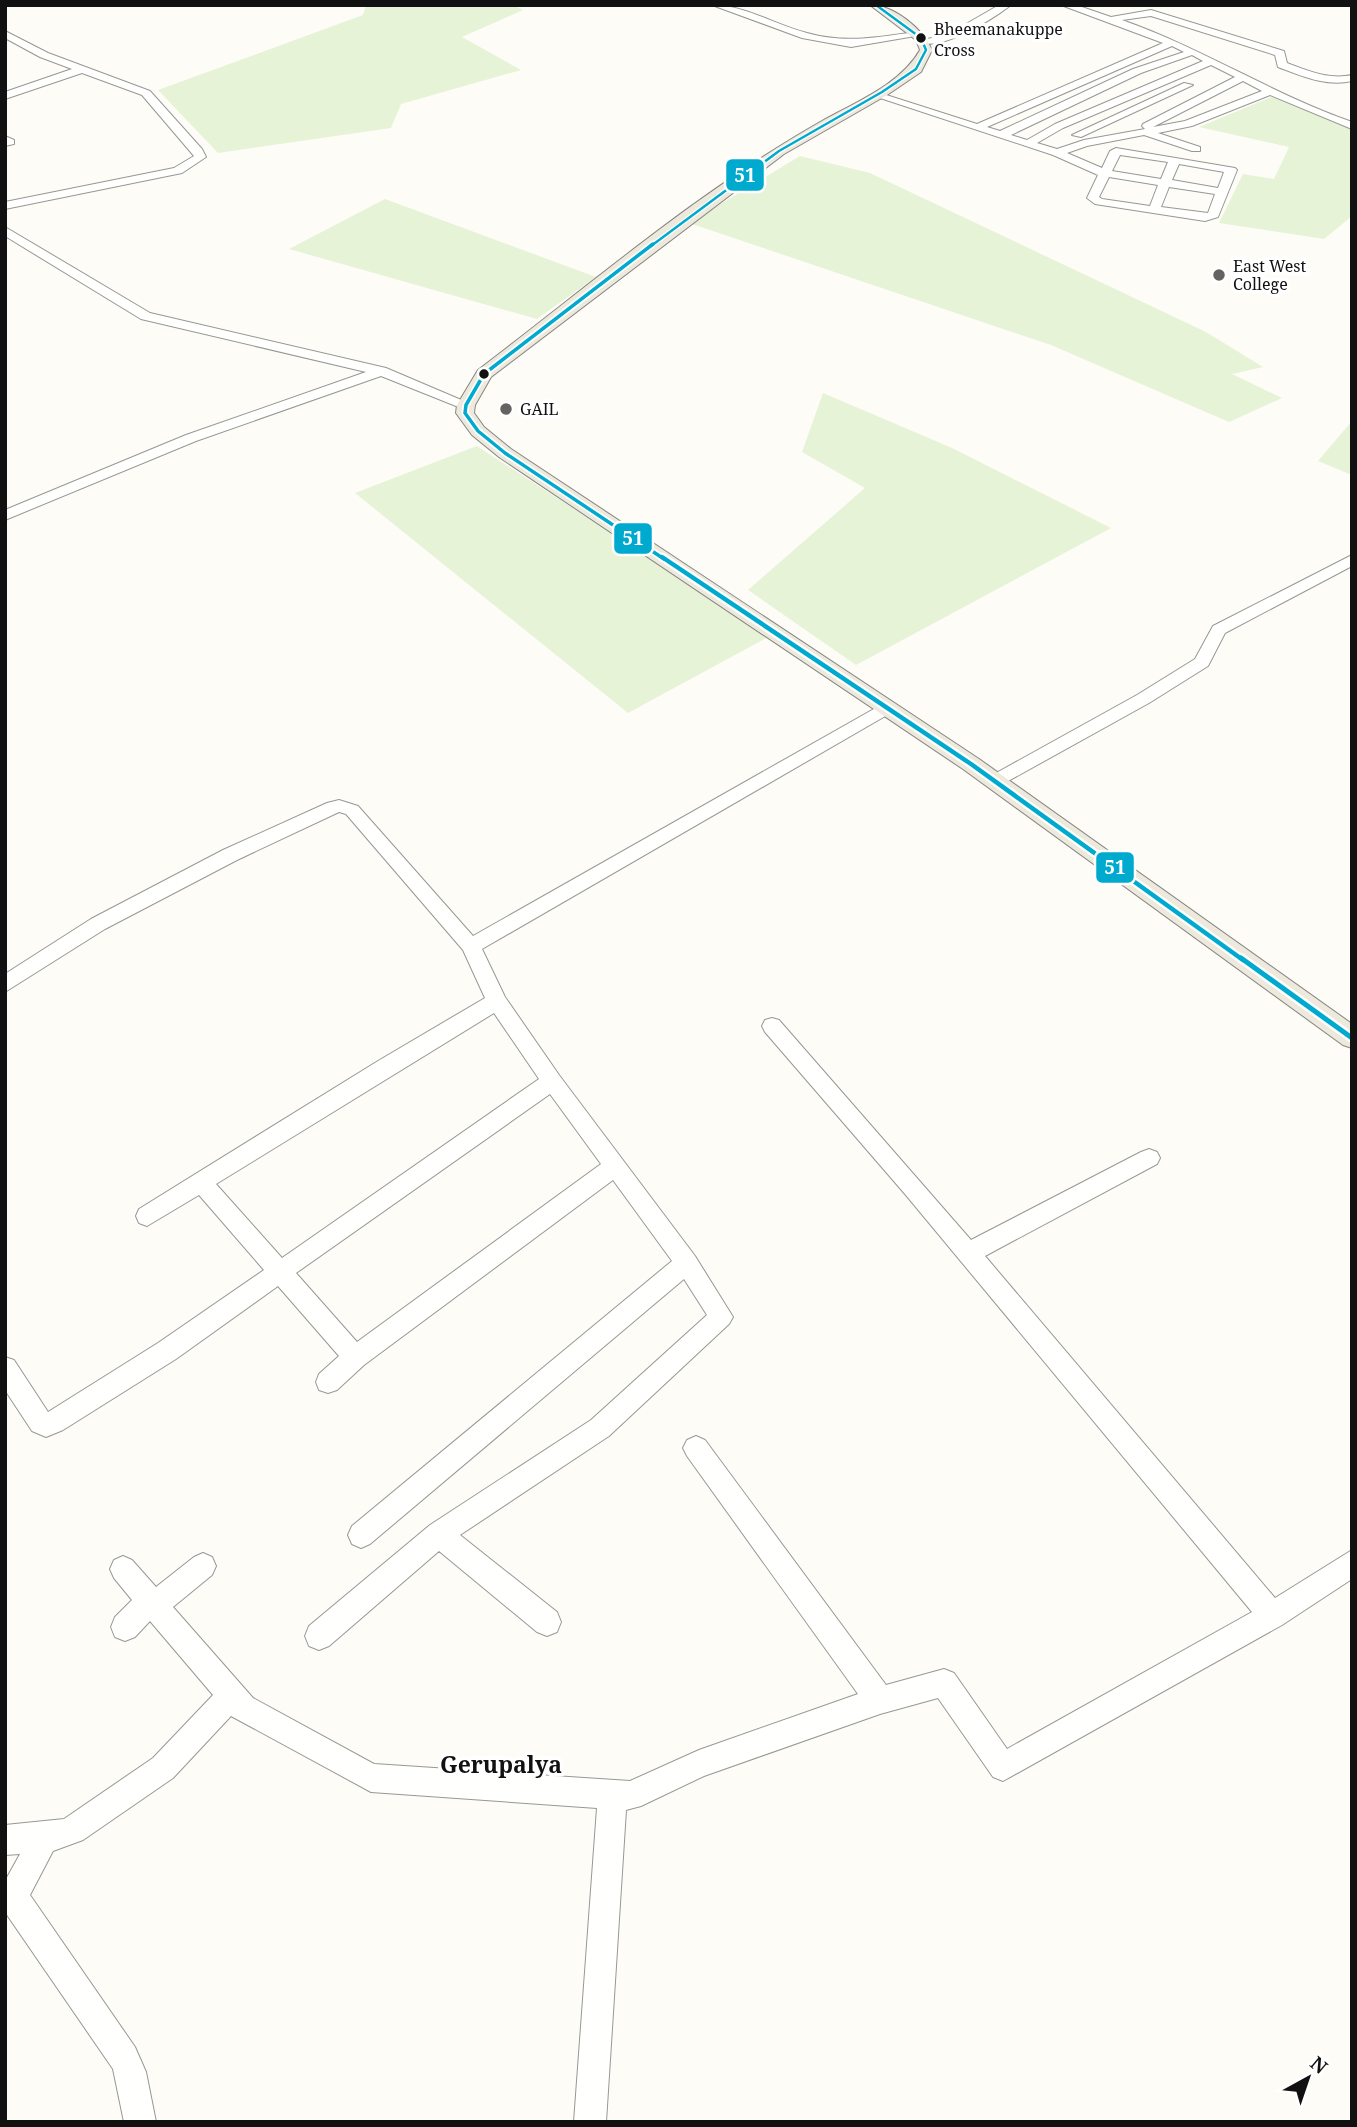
<svg xmlns="http://www.w3.org/2000/svg" width="1357" height="2127" viewBox="0 0 1357 2127" font-family="'Noto Serif',serif">
  <rect width="100%" height="100%" fill="#fdfcf7"/>
  <g fill="#e7f3d7">
    <polygon points="366,5 513,5 523,10 462,37 521,70 401,104 391,128 218,153 158,90 363,15"/>
    <polygon points="1274,96 1352,129 1352,216 1324,239 1219,223 1243,174 1274,179 1289,147 1199,127"/>
    <polygon points="800,156 870,173 1206,332 1263,367 1232,374 1282,398 1229,422 1051,345 689,223"/>
    <polygon points="385,199 596,277 537,319 289,249"/>
    <polygon points="823,393 952,448 1111,528 856,665 748,590 865,488 802,452"/>
    <polygon points="1352,421 1352,475 1318,461"/>
    <polygon points="477,446 770,636 628,713 355,493"/>
  </g>
  <g fill="none" stroke-linecap="round" stroke-linejoin="round">
    <g stroke="#979795" stroke-width="2">
      <g id="minor">
        <path d="M712 5C745 5 775 25 807 33 846 44 877 37 916 32L921 35 851 47 802 38Z"/>
        <path d="M999 5H1011C993 19 938 54 917 41L947 35Z"/>
        <path d="M1061 5H1076L1111 17 1151 10 1284 51 1287 63C1309 71 1328 80 1352 75V81C1326 87 1302 76 1278 67L1275 55 1151 16 1122 20C1202 48 1272 94 1352 122V129L1270 95 1192 126 1158 133 1200 147V151H1192L1144 135 1087 146 1067 153 1102 168 1110 151 1116 148 1235 168 1237 170 1218 217 1205 221 1095 204 1087 198 1098 175 1053 155 871 95 880 93 977 124 1163 43ZM1172 46 1184 52 1133 69 1000 131 987 127ZM1192 55 1203 61 1055 124 1027 140 1011 135 1141 73ZM1211 65 1235 77 1143 124 1142 126 1145 129 1084 140 1057 149 1037 143 1063 128ZM1243 81 1262 91 1185 121 1153 127ZM1120 155 1168 162 1161 179 1112 171ZM1179 164 1224 172 1218 188 1172 180ZM1109 177 1158 185 1150 206 1102 199 1099 197ZM1169 187 1215 194 1208 213 1161 207Z"/>
        <polygon points="5,31 48,53 150,91 202,149 206,157 182,173 5,209 5,202 174,168 194,156 142,95 82,73 5,99 5,92 72,69 40,57 5,38"/>
        <polygon points="1184,83 1193,85 1081,137 1072,135"/>
        <polygon points="5,136 14,140 14,144 5,146"/>
        <polygon points="5,227 150,313 386,368 473,405 471,408 461,408 381,376 196,441 5,520 5,510 186,435 366,372 141,319 5,236"/>
        <polygon points="1352,555 1352,566 1225,633 1208,666 1149,703 1001,785 989,785 986,781 989,777 1137,695 1195,659 1213,626"/>
        <path d="M888 701 894 703 897 707 894 711 482 949 505 997 559 1075 695 1256 733 1317 729 1324 609 1436 460 1535 557 1612 561 1622 557 1632 547 1636 537 1632 439 1551 329 1646 319 1650 309 1646 305 1636 309 1626 430 1525 591 1420 707 1315 684 1279 370 1544 361 1548 352 1544 348 1535 352 1526 672 1261 613 1180 364 1365 337 1390 328 1393 319 1390 316 1382 319 1374 339 1356 278 1286 176 1359 63 1430 46 1437 32 1431 5 1390V1357L14 1360 48 1412 158 1343 264 1270 199 1195 147 1226 139 1223 136 1216 139 1209 378 1061 485 998 463 950 346 814 339 812 237 860 105 929 5 992V974L91 919 223 850 327 803 339 800 358 806 473 936ZM494 1013 539 1079 282 1258 216 1184ZM550 1094 601 1164 357 1342 296 1273Z"/>
        <polygon points="772,1018 779,1020 971,1240 1141,1152 1149,1149 1157,1152 1160,1158 1157,1164 985,1256 1275,1598 1352,1550 1352,1579 1282,1625 1003,1781 993,1777 938,1698 880,1714 704,1776 641,1806 626,1810 606,2122 574,2122 597,1808 371,1792 231,1716 173,1778 83,1840 53,1851 30,1895 135,2047 146,2072 156,2122 124,2122 113,2069 5,1912 5,1881 20,1854 5,1855 5,1825 64,1819 153,1758 213,1695 150,1621 135,1637 125,1641 115,1637 111,1627 115,1617 132,1600 114,1578 110,1569 114,1560 123,1556 132,1560 156,1587 194,1557 203,1553 212,1557 216,1566 212,1575 173,1607 253,1698 374,1764 630,1781 699,1750 858,1694 687,1456 683,1448 687,1440 696,1436 705,1440 886,1685 944,1669 954,1673 1007,1749 1252,1612 905,1194 765,1032 762,1026 765,1020"/>
      </g>
    </g>
    <g stroke="#858482" stroke-width="2">
      <path id="major" d="M870 5C894 5 923 29 932 50L921 72 887 95 784 154 491 377 475 405 474 413 484 427 511 449 979 759 1352 1024V1048L1343 1045 963 769 499 457 472 435 456 413 457 405 478 370C590 285 700 190 822 121 856 102 901 84 920 50L916 40Z"/>
    </g>
    <use href="#minor" fill="#fffffe" fill-rule="evenodd"/>
    <use href="#major" fill="#ede9dc" fill-rule="evenodd"/>
    <g stroke="#fff" stroke-width="5">
      <polyline id="bus-1-far3" points="651,246 779,151 882,92 916,69 926,50 921,38 876,5"/>
    </g>
    <g stroke="#fff" stroke-width="7">
      <polyline id="bus-1-far2" points="653,244 484,374 466,405 465,413 478,431 505,453 664,559"/>
    </g>
    <g stroke="#fff" stroke-width="9">
      <polyline id="bus-1-far1" points="662,557 971,764 1243,960"/>
    </g>
    <g stroke="#fff" stroke-width="10">
      <polyline id="bus-1" points="1241,958 1352,1038"/>
    </g>
    <use href="#bus-1-far3" stroke="#00a9ce" stroke-width="2.5"/>
    <use href="#bus-1-far2" stroke="#00a9ce" stroke-width="3.5"/>
    <use href="#bus-1-far1" stroke="#00a9ce" stroke-width="4.5"/>
    <use href="#bus-1" stroke="#00a9ce" stroke-width="5"/>
  </g>
  <g fill="#111" stroke="#fff" stroke-width="2.5">
    <circle cx="921" cy="38" r="6"/>
    <circle cx="484" cy="374" r="6"/>
  </g>
  <g fill="#646362" stroke="#fff" stroke-width="2.5">
    <circle cx="1219" cy="275" r="7"/>
    <circle cx="506" cy="409" r="7"/>
  </g>
  <g text-anchor="middle" stroke-width="7" stroke-linejoin="round" paint-order="stroke">
    <g font-size="16" fill="#111" stroke="#fff" text-anchor="start">
      <text x="934" y="35">Bheemanakuppe<tspan x="934" dy="21">Cross</tspan></text>
    </g>
    <g font-size="16" fill="#111" stroke="#fff" text-anchor="start">
      <text x="1233" y="272">East West<tspan x="1233" dy="18">College</tspan></text>
      <text x="520" y="415">GAIL</text>
    </g>
    <g font-size="23" font-weight="bold" fill="#111" stroke="#fff">
      <text x="501" y="1773">Gerupalya</text>
    </g>
  </g>
  <g stroke="#fff" stroke-width="2.5">
    <rect x="725" y="158" width="40" height="34" rx="7" fill="#00a9ce"/>
    <rect x="613" y="522" width="40" height="33" rx="7" fill="#00a9ce"/>
    <rect x="1095" y="851" width="40" height="33" rx="7" fill="#00a9ce"/>
  </g>
  <g font-size="19" text-anchor="middle" font-weight="bold" fill="#fff">
    <text x="745" y="182">51</text>
    <text x="633" y="545">51</text>
    <text x="1115" y="874">51</text>
  </g>
  <rect width="1357" height="2127" fill="none" stroke="#111111" stroke-width="14"/>
  <g transform="translate(1308 2078) rotate(40)" stroke="#ffffff" stroke-width="5" paint-order="stroke">
  <path d="M0-5L12 26L0 18L-12 26Z" fill="#111111"/>
  <text y="-10" font-size="19" font-weight="bold" text-anchor="middle" fill="#111111">N</text>
  </g>
</svg>
